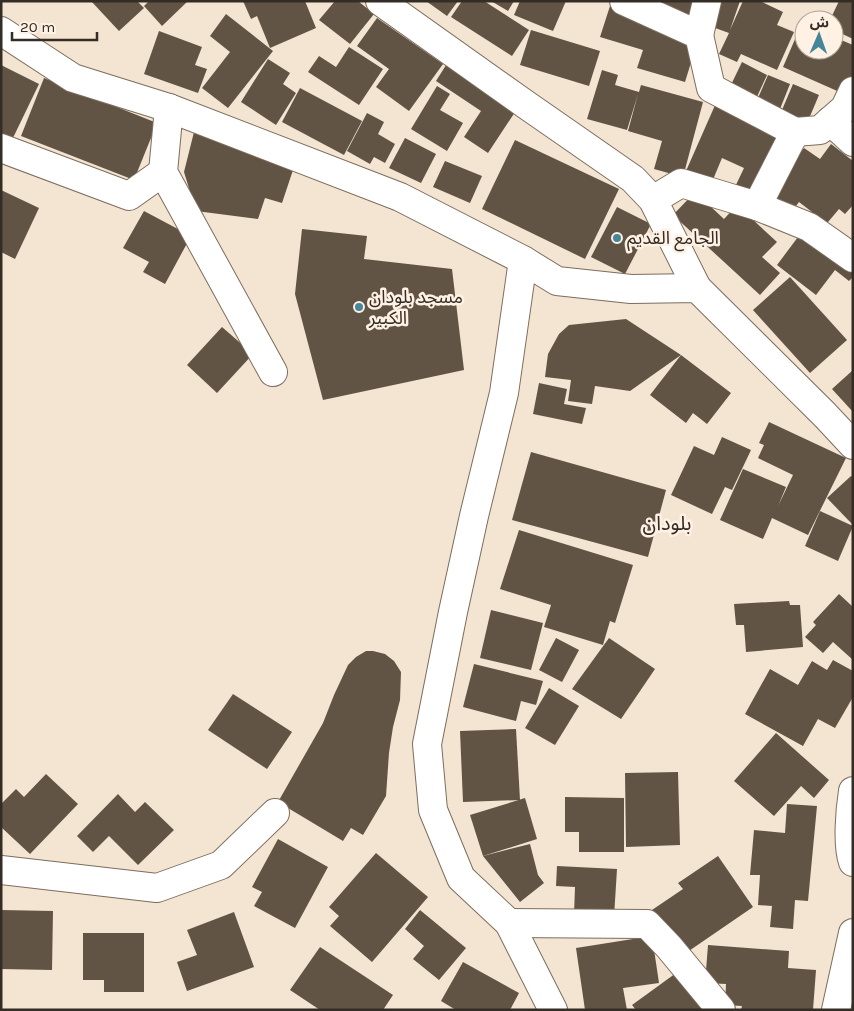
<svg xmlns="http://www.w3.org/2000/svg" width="854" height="1011" viewBox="0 0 854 1011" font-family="Karla,'Noto Sans Arabic',sans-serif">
  <rect width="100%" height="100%" fill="#f4e4d2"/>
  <g fill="#625445">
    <polygon points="91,1 137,1 144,8 119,31"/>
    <polygon points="149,1 188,1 162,26 144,6"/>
    <polygon points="243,1 305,1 316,28 270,48 257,16 251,19"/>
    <polygon points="335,1 358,1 374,14 350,44 319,20"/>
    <polygon points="426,1 458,1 447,16"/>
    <polygon points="462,1 484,1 529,30 512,56 451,17"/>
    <polygon points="491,1 514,1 508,11"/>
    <polygon points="520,1 566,1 553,31 514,15"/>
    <polygon points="653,1 702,1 692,26"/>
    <polygon points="713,1 740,1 730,30 743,1 760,1 783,12 777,25 794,32 777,70 741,54 737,62 719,54 729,33 704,24"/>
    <polygon points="839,1 853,1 853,39 834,30 834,20 830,20"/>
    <polygon points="610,6 655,19 652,30 697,43 685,82 637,68 643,50 600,37"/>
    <polygon points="226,14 273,51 228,108 202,88 230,52 210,36"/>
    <polygon points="377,18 443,64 409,111 376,87 389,69 357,46"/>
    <polygon points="802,23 804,24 804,50 834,50 834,37 853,45 853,74 844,94 783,67"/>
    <polygon points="531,30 600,51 589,86 520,65"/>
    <polygon points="159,31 202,47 195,65 207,69 198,93 144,74"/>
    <polygon points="349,47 383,69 359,105 308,72 319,56 336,67"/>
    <polygon points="268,59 290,73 283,84 296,93 276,125 241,102"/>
    <polygon points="448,62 517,109 488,153 464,137 481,111 436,81"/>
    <polygon points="742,62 767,75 755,101 729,89"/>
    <polygon points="1,65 39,84 11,142 1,137"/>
    <polygon points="602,70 618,75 615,85 639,92 641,85 703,102 683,177 654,169 662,141 628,131 638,94 627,130 587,119"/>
    <polygon points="768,75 790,84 778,114 755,105"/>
    <polygon points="44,78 157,123 134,180 21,136"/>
    <polygon points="793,84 819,95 805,128 779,117"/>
    <polygon points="437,86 450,94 440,110 463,123 447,151 411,129"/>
    <polygon points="300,88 362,121 344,155 282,122"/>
    <polygon points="716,103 784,132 756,196 735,187 744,168 722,158 712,182 686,171"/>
    <polygon points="367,113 384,122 378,134 395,144 385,163 374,157 370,164 347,151"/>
    <polygon points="194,132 293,170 282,203 265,198 258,219 196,211 184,172"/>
    <polygon points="405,138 436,154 421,183 389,168"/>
    <polygon points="515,140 619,189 585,259 482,209"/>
    <polygon points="831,144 853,161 853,205 845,214 839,209 823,228 808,217 812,212 799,202 790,214 772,200 776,183 804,148 820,159"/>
    <polygon points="445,161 482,176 470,203 433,187"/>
    <polygon points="1,190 39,208 15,259 1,252"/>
    <polygon points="695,192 724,219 737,205 777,242 762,257 780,273 760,295 673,215"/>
    <polygon points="617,207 651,224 625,274 591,257"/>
    <polygon points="144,211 191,236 165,284 143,272 149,262 123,248"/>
    <polygon points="302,229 367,236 364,259 452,269 464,370 323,400 295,294"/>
    <polygon points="804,229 853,265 853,277 849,281 835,270 816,295 777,265"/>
    <polygon points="790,277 847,340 810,373 753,310"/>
    <polygon points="626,319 681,355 630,391 595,386 592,404 568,401 571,380 545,377 548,354 559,334 569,325"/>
    <polygon points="222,327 253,354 217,393 187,365"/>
    <polygon points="681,355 731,393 707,424 693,413 686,423 650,395"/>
    <polygon points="853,370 853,412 832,389"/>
    <polygon points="539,383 567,389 564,404 586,408 582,424 533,414"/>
    <polygon points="769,422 846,458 808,535 772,518 763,539 720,520 743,469 786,487 778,506 793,475 758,458 764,445 759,443"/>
    <polygon points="722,437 751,450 732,490 725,487 712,514 671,495 694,446 714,455"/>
    <polygon points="531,452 666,490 648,557 512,520"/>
    <polygon points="851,476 853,477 853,525 827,498"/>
    <polygon points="820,511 853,526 838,561 805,546"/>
    <polygon points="519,530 633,565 615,623 610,621 603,645 544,627 551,605 500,589"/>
    <polygon points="839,594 853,607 853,660 833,642 823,653 805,637 816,625 813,622"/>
    <polygon points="789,601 790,605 800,605 803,647 746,652 744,625 736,625 734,604"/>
    <polygon points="491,610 543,623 531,670 480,658"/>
    <polygon points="556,638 579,650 562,682 539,670"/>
    <polygon points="609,638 655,669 621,719 572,689"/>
    <polygon points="366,651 373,651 385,654 394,661 401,672 400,700 393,727 389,753 386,796 363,835 351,828 343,841 278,802 323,723 334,695 348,665 356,657"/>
    <polygon points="833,660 853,671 853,697 835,728 818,719 803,746 745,714 770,669 798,685 812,661 827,670"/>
    <polygon points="474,664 543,681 536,705 521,701 516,721 463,707"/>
    <polygon points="549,688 579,706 555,745 525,728"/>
    <polygon points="233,694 292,732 267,769 208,730"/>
    <polygon points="516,729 520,800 463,802 460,731"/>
    <polygon points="776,733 829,780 814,798 801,786 774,816 734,781"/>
    <polygon points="678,772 680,845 626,847 625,773"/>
    <polygon points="46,774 78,804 30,854 1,827 1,804 16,789 24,797"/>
    <polygon points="118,794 135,812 145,802 174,830 138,865 109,836 93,852 77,836"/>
    <polygon points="565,797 624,798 624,852 579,852 579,832 565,832"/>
    <polygon points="525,798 537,839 483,856 470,815"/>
    <polygon points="787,804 817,806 808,901 795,900 793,929 770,927 772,906 758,905 760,875 750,875 754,830 785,833"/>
    <polygon points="278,839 328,867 295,928 254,906 262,892 252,887"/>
    <polygon points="530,844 538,875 544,883 520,902 483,856"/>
    <polygon points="376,853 428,897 372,962 330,926 339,916 329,907"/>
    <polygon points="718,856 753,907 683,955 649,912 683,889 678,883"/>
    <polygon points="557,866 617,869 614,917 574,915 575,887 556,886"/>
    <polygon points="1,910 53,911 52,970 1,969"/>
    <polygon points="420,910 466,948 439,980 413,959 424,946 405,929"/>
    <polygon points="234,912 254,967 187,991 177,962 197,955 187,930"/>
    <polygon points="83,933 144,933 144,992 104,992 104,980 83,980"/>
    <polygon points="652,936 659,983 623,988 627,1010 585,1010 576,948"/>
    <polygon points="708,945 789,951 788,968 816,970 813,1010 741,1010 742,1006 725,1005 726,984 705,983"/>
    <polygon points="320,947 393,995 383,1010 320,1010 290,990"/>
    <polygon points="463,962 519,993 510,1010 456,1010 441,1001"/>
    <polygon points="683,968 713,1010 636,1010 632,1005"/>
  </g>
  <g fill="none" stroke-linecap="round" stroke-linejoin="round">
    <g stroke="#7c6d5e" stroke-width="30">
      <g id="minor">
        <polyline points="380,1 525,104 633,179 653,200 697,288"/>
        <polyline points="624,1 699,35 711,88 795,132 757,206"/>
        <polyline points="699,35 707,1"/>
        <polyline points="169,108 163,172 273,372"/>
        <polyline points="830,121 853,142"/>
        <polyline points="795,132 820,130 845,108 853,91"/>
        <polyline points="1,148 129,196 163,172"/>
        <polyline points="653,200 681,183 757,206 809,227 853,258"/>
        <polyline points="1,870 157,888 221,865 275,813"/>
        <polyline points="509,923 647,924 669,947 721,1010"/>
      </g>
    </g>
    <g stroke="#7c6d5e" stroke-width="30">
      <g id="secondary">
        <polyline points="1,31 73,78 169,108 400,197 523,260"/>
        <path d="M853 791C850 810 847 845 853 862"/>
        <polyline points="553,1010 509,923 461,878 433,810 427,744 453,612 474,516 504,393 523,260 557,281 631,289 697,288 825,415 853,445"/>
        <polyline points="836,1010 853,933"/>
      </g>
    </g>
    <use href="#minor" stroke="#fff" stroke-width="28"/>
    <use href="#secondary" stroke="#fff" stroke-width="28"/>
  </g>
  <g fill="#458698" stroke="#fff1e4" stroke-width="2">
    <circle cx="617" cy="238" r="5"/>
    <circle cx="359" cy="307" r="5"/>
  </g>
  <g text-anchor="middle" stroke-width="5" stroke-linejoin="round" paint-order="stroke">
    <g font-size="18" fill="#332d26" stroke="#fff1e4" text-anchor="start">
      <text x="627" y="244">الجامع القديم</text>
      <text x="369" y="303">مسجد بلودان<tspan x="369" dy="21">الكبير</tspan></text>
    </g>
    <g font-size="20" fill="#332d26" stroke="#fff1e4">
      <text x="667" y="530">بلودان</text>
    </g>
  </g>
  <rect width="854" height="1011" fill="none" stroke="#332d26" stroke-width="5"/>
  <g transform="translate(819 35) rotate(2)"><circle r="24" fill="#fff1e4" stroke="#ada398"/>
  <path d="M0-4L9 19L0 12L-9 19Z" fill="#458698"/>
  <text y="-8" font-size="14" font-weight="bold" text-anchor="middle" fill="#332d26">ش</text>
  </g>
  <path d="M12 32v8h85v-8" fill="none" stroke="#332d26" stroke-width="2.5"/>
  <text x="20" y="32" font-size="15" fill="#332d26" stroke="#fff1e4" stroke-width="4" paint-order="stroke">20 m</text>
</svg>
